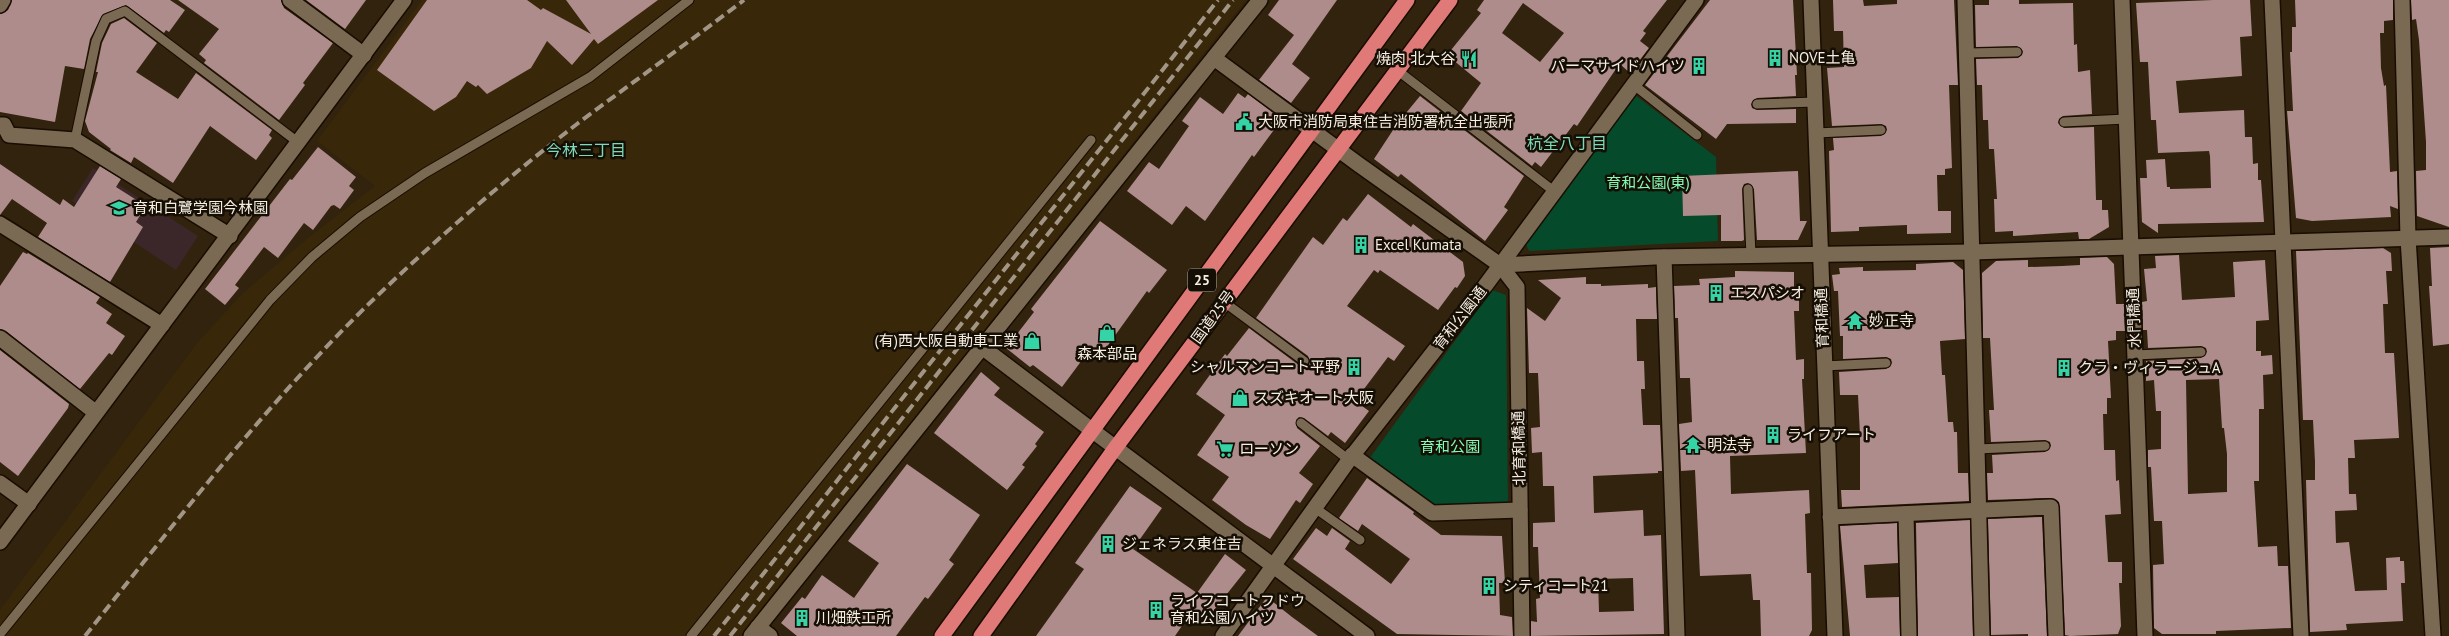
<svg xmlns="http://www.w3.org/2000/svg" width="2449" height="636" viewBox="0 0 2449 636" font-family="'PT Sans','Noto Sans JP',sans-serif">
  <rect width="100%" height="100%" fill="#31230d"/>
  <polygon fill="#39270a" points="422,0 1246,0 742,636 0,636 0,610 197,343 242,294 308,238 375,186 317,141"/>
  <polygon fill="#3b2729" points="93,168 198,236 176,270 72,201"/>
  <g fill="#054a2a">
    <polygon points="1635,95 1716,157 1718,241 1529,251 1525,242"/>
    <polygon points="1492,290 1506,295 1508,505 1434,507 1369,459"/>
  </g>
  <g fill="#ae8c8b" fill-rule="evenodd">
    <polygon points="12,0 170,0 185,10 169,32 166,30 164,33 126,5 103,14 90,39 84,69 65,66 55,122 0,112 0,14 8,10"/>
    <polygon points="178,0 281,0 284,8 333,43 303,83 305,85 279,120 204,63 206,60 199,54 219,29"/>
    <polygon points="306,0 366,0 345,29"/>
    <polygon points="427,0 527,0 541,10 543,8 591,34 566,0 658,0 598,44 594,39 572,65 547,41 531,68 487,94 478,85 476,87 467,81 456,97 434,111 377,70"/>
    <polygon points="1279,0 1337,0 1292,64 1310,78 1291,103 1259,80 1294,35 1268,15"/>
    <path d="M1484 0H1667L1643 31 1646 33 1640 41 1649 48 1630 73 1621 65 1620 67 1618 66 1577 126 1574 124 1541 167 1535 162 1532 166 1461 111 1481 83 1447 55 1481 13 1477 10ZM1523 3 1564 33 1540 62 1502 33Z"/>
    <polygon points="1710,0 1793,0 1797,75 1795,75 1796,96 1757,98 1751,104 1752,108 1757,110 1796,109 1796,123 1727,124 1716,139 1645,85"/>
    <polygon points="1833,0 1863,0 1864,6 1897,4 1897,0 1954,0 1958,85 1949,85 1952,168 1945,169 1945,175 1937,175 1938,211 1951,211 1951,233 1907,234 1907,225 1859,227 1859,231 1831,232 1829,151 1834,150 1833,138 1881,136 1887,130 1886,126 1881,124 1832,126 1827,68 1844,67 1843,31 1834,31"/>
    <polygon points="1989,0 2019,0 2019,4 2073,3 2074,45 2077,44 2078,72 2090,70 2092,114 2063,116 2059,119 2058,123 2064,128 2094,127 2096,200 2102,200 2102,210 2108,210 2109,227 2089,239 2079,239 2078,232 2013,236 2013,231 1995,232 1994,199 1997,199 1994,149 1989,149 1988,120 1983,120 1982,85 1977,85 1976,59 2018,58 2022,55 2023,51 2017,46 1976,47 1975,5 1989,5"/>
    <polygon points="2213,0 2250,0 2252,36 2240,37 2242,76 2176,81 2179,113 2244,110 2245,137 2252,137 2253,164 2258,163 2258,180 2261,180 2264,222 2158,224 2158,233 2142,222 2140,178 2147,178 2146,160 2165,159 2167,187 2170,187 2170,189 2211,188 2210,156 2209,151 2158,153 2156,120 2151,120 2148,62 2140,62 2136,3"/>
    <polygon points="2295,0 2393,0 2393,20 2384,21 2384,33 2380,33 2381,68 2384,86 2386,85 2390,172 2397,171 2398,209 2390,206 2391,217 2312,221 2296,218 2287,111 2293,111 2290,52 2292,52 2292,27 2296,27"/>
    <polygon points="2411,0 2449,0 2449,227 2417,216 2416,171 2426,170 2426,142 2419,40 2416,19 2412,20"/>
    <polygon points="124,18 157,43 136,72 178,99 196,73 272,130 269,135 272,138 256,160 210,126 173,183 134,157 131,163 110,150 111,149 89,132 85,121 98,72 96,72 102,43 111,24"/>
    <polygon points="1238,93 1245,98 1248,94 1280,118 1277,122 1279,123 1254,157 1252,155 1205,221 1186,206 1172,225 1127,191 1149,162 1159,169 1189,126 1182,121 1200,97 1223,114"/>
    <polygon points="1420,96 1524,176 1504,207 1508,210 1485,241 1401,174 1398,177 1374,159 1397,124"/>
    <polygon points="318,147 356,177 349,186 354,190 340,209 334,205 331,206 313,230 304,223 278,258 264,247 235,285 239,288 225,305 205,289 290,179 292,180"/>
    <polygon points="0,164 60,205 63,199 74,207 100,166 121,179 116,187 146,206 136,222 143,227 110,282 38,237 47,223 12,199 0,215"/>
    <polygon points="1798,171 1800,221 1807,221 1798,240 1757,240 1754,189 1748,183 1744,184 1742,189 1744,240 1742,241 1721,241 1721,215 1683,216 1682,176"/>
    <polygon points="1368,194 1411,227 1413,224 1463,262 1465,276 1457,288 1455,287 1438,310 1380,270 1378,273 1374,270 1347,306 1405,346 1394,361 1388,357 1355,401 1369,411 1345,443 1331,432 1328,436 1304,418 1299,417 1296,420 1297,428 1320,446 1299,473 1313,484 1300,503 1296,500 1270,539 1246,525 1212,500 1229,477 1197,455 1225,415 1196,394 1225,354 1227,356 1249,328 1300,366 1309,365 1310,361 1308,356 1256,318 1313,237 1323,245 1343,218 1347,221"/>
    <polygon points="1100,221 1167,270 1149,293 1147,291 1101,355 1091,348 1062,387 1033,365 1030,367 1006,348 1034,312 1031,309"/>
    <polygon points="2449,247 2449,344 2433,346 2429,286 2432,286 2430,248"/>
    <polygon points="2383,248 2391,253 2392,271 2386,271 2388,304 2383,304 2385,353 2394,353 2399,438 2354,440 2355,458 2348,458 2349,494 2356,494 2357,510 2335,511 2336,543 2349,542 2355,591 2387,590 2386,558 2400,557 2400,561 2404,561 2405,583 2401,583 2403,621 2346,624 2347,630 2310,632 2306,480 2315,480 2315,462 2313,420 2303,420 2296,251"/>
    <polygon points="23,252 27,254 28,253 100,297 96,303 112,314 106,323 125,336 112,355 109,353 80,389 6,331 0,329 0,286"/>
    <path d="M2179 255 2182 300 2235 297 2233 262 2265 260 2269 320 2256 321V351H2261V356L2272 355 2273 374 2263 375 2264 409H2259V481H2254L2258 547 2277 546 2278 566H2288L2291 628 2216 631V634H2162L2154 628 2153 565 2164 564 2162 521H2154L2151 467H2148V450L2161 449V411H2156L2154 380 2146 381V361L2201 358 2207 352 2206 348 2201 346 2148 348 2147 330H2143L2142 302 2147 301 2144 269 2156 268 2155 256ZM2219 379 2222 428H2224L2227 454V492L2188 494 2186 380Z"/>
    <polygon points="2107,257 2114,264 2116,304 2124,304 2125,331 2116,331 2116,340 2108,341 2111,398 2107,398 2107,414 2103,414 2104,450 2115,450 2116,481 2119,480 2121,514 2105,515 2108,562 2122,562 2122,583 2119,583 2121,626 2118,634 2070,636 2065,635 2059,502 2051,498 1988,500 1987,473 1993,473 1992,455 2045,452 2051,446 2050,442 2045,440 1991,442 1989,410 1994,410 1990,338 1983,338 1982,273 1996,261 2028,260 2028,267 2062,266 2080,265 2080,258"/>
    <polygon points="1953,262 1963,270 1965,339 1940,341 1942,375 1945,375 1948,422 1953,422 1954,432 1957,432 1958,473 1968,473 1969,501 1842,507 1841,490 1860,490 1860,435 1858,395 1840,395 1839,372 1886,369 1892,363 1891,359 1886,357 1843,359 1843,336 1840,336 1838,291 1834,291 1832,275 1840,274 1839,268 1863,267 1863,271 1916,270 1916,264"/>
    <polygon points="1735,271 1794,272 1794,294 1799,294 1799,311 1794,311 1796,360 1804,359 1804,379 1802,379 1806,453 1730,456 1731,494 1809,490 1810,513 1805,514 1807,573 1811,573 1812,630 1809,636 1761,636 1760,600 1753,600 1751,574 1700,576 1695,470 1681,471 1679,424 1692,422 1690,378 1680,378 1678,318 1675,318 1674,286 1700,285 1699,279 1735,277"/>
    <path d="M1586 277V284H1601V286L1648 284V288L1656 287 1657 319H1636L1637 361H1644L1645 389H1641L1643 425H1660L1662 471H1658V473L1593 476 1594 513 1643 510 1644 536 1661 535 1664 634 1531 636V621L1537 622 1536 599 1540 598 1538 547H1533V523L1555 522 1554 486H1543L1542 452 1532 453 1531 428 1540 427 1539 396 1538 373H1529L1527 308 1545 321 1561 298 1538 280ZM1633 578 1634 611 1599 612 1598 579Z"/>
    <polygon points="0,350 69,404 68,408 18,476 0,462"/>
    <polygon points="981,372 1000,388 994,395 1044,432 1035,444 1037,446 1022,465 1025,467 1007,490 934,433"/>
    <polygon points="907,464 980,515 949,560 954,564 928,599 925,597 896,636 797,636 781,623 802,597 805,599 822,575 854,598 879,563 848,541"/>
    <polygon points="1367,478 1414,512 1413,514 1441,535 1502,536 1505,583 1499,583 1500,615 1512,617 1513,636 1397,634 1293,559 1316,528 1327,536 1332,528 1350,541 1345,549 1391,584 1410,559 1362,524 1358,531 1339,518"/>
    <polygon points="1130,486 1162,508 1133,549 1197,593 1225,554 1246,570 1203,624 1190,614 1175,636 1036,636 1084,569 1075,563"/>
    <polygon points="2042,517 2047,636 2028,636 2028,634 1991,635 1988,519"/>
    <polygon points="1970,520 1973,636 1918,636 1916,523"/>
    <polygon points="1897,523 1898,563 1864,565 1866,598 1899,597 1900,636 1850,636 1840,526"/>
    <polygon points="1267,597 1292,617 1318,636 1238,636"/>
  </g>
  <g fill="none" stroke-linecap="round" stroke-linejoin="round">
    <g stroke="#190c00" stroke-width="11">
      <g id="service">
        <polyline points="1967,53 2017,52"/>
        <polyline points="1397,70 1555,192"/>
        <polyline points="1634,85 1697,135"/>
        <polyline points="1757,104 1815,102"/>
        <polyline points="2064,122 2126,119"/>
        <polyline points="1816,133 1881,130"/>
        <polyline points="75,140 96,41 106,19 125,11 299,143"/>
        <polyline points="1748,189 1751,255"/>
        <polyline points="1224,302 1304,361"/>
        <polyline points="2135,355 2201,352"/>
        <polyline points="1824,366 1886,363"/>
        <polyline points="1301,423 1349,460"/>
        <polyline points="1977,449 2045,446"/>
        <polyline points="1315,508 1360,540"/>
        <polyline points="0,634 270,300 312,257 360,217 425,173 590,77 689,0"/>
        <polyline points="691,636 1091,140"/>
      </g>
    </g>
    <g stroke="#190c00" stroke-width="18">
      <g id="minor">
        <polyline points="290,0 364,55"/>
        <polyline points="1965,0 1982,636"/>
        <polyline points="2122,0 2145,636"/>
        <polyline points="2272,0 2301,636"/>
        <polyline points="2402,0 2408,238 2433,636"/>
        <polyline points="0,5 3,0"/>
        <polyline points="1214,58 1358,164 1500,265 1517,287 1522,636"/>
        <polyline points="0,125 4,125 9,135 75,140 230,236"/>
        <polyline points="0,224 162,325"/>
        <polyline points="1664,257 1677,636"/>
        <polyline points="0,338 95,412"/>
        <polyline points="982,347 1093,431"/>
        <polyline points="1352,455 1432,513 1520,510"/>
        <polyline points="0,483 29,504"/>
        <polyline points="1906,514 1909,636"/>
        <polyline points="1830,517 2051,507 2056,636"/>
        <polyline points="758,627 770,636"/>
        <polyline points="751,636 1260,0"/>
        <polyline points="1223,636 1349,460 1485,286 1696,0"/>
      </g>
    </g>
    <g stroke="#190c00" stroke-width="18">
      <g id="tertiary">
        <polyline points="1811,0 1835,636"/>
        <polyline points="1500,265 1655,257 1972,252 2449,237"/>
        <polyline points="1093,431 1367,636"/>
        <polyline points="0,542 404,0"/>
      </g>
    </g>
    <g stroke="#190c00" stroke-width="18">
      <g id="trunk">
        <polyline points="942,636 1407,0"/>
        <polyline points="981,636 1116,447 1450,0"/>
      </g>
    </g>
    <use href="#service" stroke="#7b6a53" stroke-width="9"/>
    <use href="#minor" stroke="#7b6a53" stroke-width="15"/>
    <use href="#tertiary" stroke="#7b6a53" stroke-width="15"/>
    <use href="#trunk" stroke="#e07a78" stroke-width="15"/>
    <g stroke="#a19585" stroke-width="4" stroke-dasharray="10 5" stroke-linecap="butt">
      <path d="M85 636C178 519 269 400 377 296 441 235 508 177 577 124 633 82 689 42 744 0"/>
      <polyline points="714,636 1218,0"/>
      <polyline points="730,636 1233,0"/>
    </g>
  </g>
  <defs>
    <g id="building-bare" transform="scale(1.35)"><path d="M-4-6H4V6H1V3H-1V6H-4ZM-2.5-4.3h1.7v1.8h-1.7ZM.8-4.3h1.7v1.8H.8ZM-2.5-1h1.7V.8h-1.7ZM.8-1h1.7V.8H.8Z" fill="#35d4a7" stroke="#140e05" stroke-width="2.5" paint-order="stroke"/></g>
    <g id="restaurant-bare" transform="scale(1.35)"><path d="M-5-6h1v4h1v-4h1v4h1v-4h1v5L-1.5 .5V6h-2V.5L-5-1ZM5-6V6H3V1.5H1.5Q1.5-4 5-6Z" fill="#35d4a7" stroke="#140e05" stroke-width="2.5" paint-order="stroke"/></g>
    <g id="civic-bare" transform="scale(1.35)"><path d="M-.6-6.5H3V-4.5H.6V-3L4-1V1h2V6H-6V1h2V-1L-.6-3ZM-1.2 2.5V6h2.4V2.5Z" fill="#35d4a7" stroke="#140e05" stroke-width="2.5" paint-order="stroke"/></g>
    <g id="school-bare" transform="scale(1.35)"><path d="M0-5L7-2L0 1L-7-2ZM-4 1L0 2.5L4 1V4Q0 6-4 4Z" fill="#35d4a7" stroke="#140e05" stroke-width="2.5" paint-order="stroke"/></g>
    <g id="temple-bare" transform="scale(1.35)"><path d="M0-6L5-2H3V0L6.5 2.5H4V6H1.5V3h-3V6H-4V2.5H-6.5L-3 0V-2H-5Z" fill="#35d4a7" stroke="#140e05" stroke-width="2.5" paint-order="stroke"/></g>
    <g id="shop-bare" transform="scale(1.35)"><path d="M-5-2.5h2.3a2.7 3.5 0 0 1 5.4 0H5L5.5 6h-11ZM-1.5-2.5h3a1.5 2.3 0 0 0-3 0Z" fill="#35d4a7" stroke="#140e05" stroke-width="2.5" paint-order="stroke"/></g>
    <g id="supermarket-bare" transform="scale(1.35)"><path d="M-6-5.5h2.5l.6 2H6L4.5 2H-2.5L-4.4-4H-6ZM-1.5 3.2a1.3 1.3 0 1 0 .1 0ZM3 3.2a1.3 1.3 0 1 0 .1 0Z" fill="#35d4a7" stroke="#140e05" stroke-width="2.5" paint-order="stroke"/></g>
  </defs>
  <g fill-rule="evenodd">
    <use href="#building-bare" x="1775" y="58"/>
    <use href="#restaurant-bare" x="1469" y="59"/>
    <use href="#building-bare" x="1699" y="66"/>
    <use href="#civic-bare" x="1244" y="122"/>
    <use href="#school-bare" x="119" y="208"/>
    <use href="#building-bare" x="1361" y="245"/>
    <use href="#building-bare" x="1716" y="293"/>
    <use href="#temple-bare" x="1855" y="321"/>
    <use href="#shop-bare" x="1107" y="333"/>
    <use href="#shop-bare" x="1032" y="341"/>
    <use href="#building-bare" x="1354" y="367"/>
    <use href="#building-bare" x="2064" y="368"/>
    <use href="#shop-bare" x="1240" y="398"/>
    <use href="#building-bare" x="1773" y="435"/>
    <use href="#temple-bare" x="1693" y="445"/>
    <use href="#supermarket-bare" x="1225" y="449"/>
    <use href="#building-bare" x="1108" y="544"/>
    <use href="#building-bare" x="1489" y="586"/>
    <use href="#building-bare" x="1156" y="610"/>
    <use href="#building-bare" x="802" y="618"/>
  </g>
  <g text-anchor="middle" stroke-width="5" stroke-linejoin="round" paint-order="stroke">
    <rect fill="#140e05" stroke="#b3aa9e" stroke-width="1" x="1188" y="268.5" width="28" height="23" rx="4"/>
    <g font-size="14" font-weight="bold" fill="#f7ede0">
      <text x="1202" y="285">25</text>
    </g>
    <g font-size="15" fill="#f7ede0" stroke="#140e05" text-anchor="start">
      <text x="1789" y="63">NOVE土亀</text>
      <text x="1455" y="64" text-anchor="end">焼肉 北大谷</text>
      <text x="1685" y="71" text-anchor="end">パーマサイドハイツ</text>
      <text x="1258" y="127">大阪市消防局東住吉消防署杭全出張所</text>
      <text x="133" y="213">育和白鷺学園今林園</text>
      <text x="1375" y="250">Excel Kumata</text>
      <text x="1730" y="298">エスパシオ</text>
      <text x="1869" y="326">妙正寺</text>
      <text x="1018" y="346" text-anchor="end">(有)西大阪自動車工業</text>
      <text x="1107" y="359" text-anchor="middle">森本部品</text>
      <text x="1340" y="372" text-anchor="end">シャルマンコート平野</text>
      <text x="2078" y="373">クラ・ヴィラージュA</text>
      <text x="1254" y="403">スズキオート大阪</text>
      <text x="1787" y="440">ライフアート</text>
      <text x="1707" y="450">明法寺</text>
      <text x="1239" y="454">ローソン</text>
      <text x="1122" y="549">ジェネラス東住吉</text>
      <text x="1503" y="591">シティコート21</text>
      <text x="1170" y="606">ライフコートフドウ<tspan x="1170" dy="17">育和公園ハイツ</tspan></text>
      <text x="816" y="623">川畑鉄工所</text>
    </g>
    <g font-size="15" fill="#82fbb4" stroke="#140e05">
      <text x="1648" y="188">育和公園(東)</text>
      <text x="1450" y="452">育和公園</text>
    </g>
    <g font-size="15" fill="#f7ede0" stroke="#140e05">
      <text transform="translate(1213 317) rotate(-54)" y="5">国道25号</text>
      <text transform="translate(1460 318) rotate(-52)" y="5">育和公園通</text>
      <text transform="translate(1822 318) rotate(-92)" y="5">育和橋通</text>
      <text transform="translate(2134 318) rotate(-92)" y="5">水門橋通</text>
      <text transform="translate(1519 448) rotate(-91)" y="5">北育和橋通</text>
    </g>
    <g font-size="16" fill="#7ed9b9" stroke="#140e05">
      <text x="1567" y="149">杭全八丁目</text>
      <text x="586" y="156">今林三丁目</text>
    </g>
  </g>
</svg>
